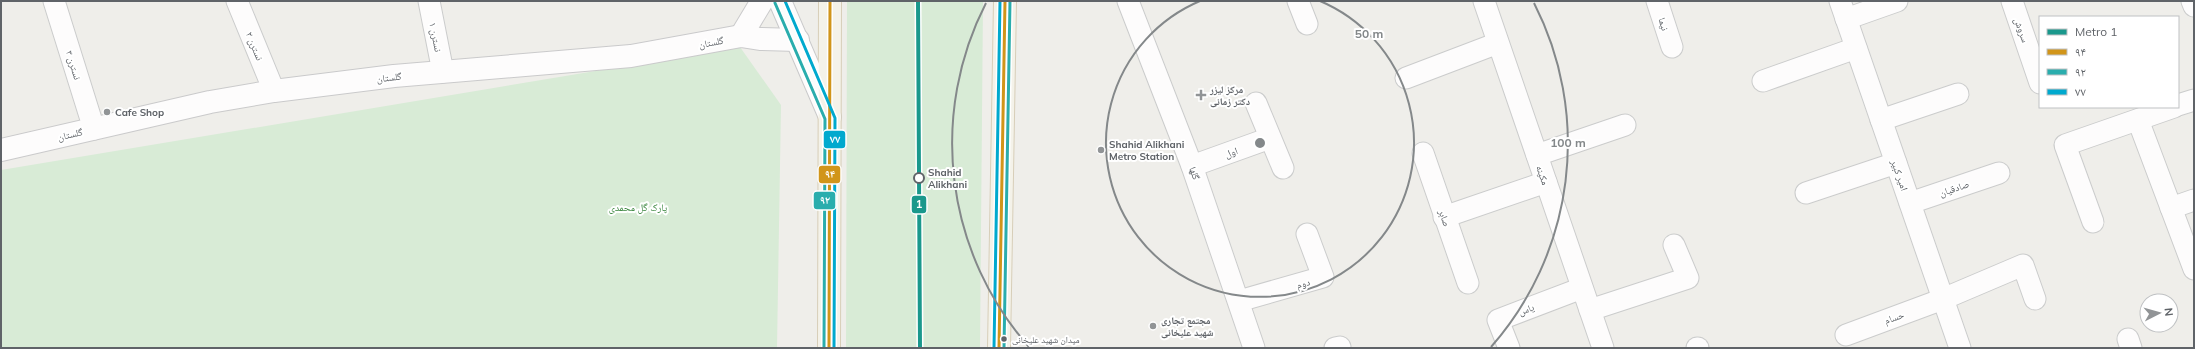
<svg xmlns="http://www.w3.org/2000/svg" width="2195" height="349" viewBox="0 0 2195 349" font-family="Mulish,'Noto Naskh Arabic',sans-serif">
  <rect width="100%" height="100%" fill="#efeeea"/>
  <g fill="#d8ebd6">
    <polygon points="847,1 983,1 980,348 846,348"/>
    <polygon points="740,47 781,105 777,348 1,348 1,170"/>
  </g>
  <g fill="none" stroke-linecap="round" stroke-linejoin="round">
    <g stroke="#cbcccc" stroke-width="23">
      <g id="street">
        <polyline points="54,1 94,129"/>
        <polyline points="237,1 274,91"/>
        <polyline points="429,1 443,72"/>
        <polyline points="1128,1 1192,166 1254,348"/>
        <polyline points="1298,1 1307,24"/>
        <polyline points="1484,1 1603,348"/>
        <polyline points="1657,1 1672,47"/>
        <polyline points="1840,1 1960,348"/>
        <polyline points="2012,1 2040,83"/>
        <polyline points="2192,1 2194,6"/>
        <polyline points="1846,19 1897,1"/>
        <polyline points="1406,78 1498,43"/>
        <polyline points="1763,81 1856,48"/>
        <polyline points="1256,103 1283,168"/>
        <polyline points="2178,105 2194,100"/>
        <polyline points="1881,120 1958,94"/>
        <polyline points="2138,120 2194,269"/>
        <polyline points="1423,153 1468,283"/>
        <polyline points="1537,155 1625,125"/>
        <polyline points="1192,166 1270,138"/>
        <polyline points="1806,193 1896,163"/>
        <polyline points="1910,203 1999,173"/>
        <polyline points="2171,208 2194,200"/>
        <polyline points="1444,217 1546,182"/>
        <polyline points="2093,222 2065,145 2174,107"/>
        <polyline points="1239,301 1323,277 1307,234"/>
        <polyline points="1590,310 1688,278 1674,245"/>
        <polyline points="1846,335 1943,299 2023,265 2035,299"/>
        <polyline points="2128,339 2131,348"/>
        <polyline points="1335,348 1340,347"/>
        <polyline points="1509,348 1498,320 1582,288"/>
        <polyline points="1697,348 1698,348"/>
      </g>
    </g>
    <g stroke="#cacacb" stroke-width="24">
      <g id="secondary">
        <polyline points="780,1 830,117"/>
        <polyline points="741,36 762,1"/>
        <polyline points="1,150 210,102 274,91 394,76 631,56 741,36 760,39 798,40"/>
      </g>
    </g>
    <g stroke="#d7ceb8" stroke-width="24">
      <g id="primary">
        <polyline points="829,348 830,1"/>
        <polyline points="999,348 1005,1"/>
      </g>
    </g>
    <use href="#street" stroke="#fdfcfc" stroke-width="21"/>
    <use href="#secondary" stroke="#fdfcfc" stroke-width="22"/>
    <use href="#primary" stroke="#f4f2e9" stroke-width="22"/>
    <g stroke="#fff" stroke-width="6">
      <g id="bus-1">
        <polyline points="829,348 830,1"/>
        <polyline points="999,348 1005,1"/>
      </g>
    </g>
    <g stroke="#fff" stroke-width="6">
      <g id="bus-2">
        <polyline points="775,3 825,119 824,348"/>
        <polyline points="1004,348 1010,1"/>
      </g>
    </g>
    <g stroke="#fff" stroke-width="6">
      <g id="bus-3">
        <polyline points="785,1 835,118 834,348"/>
        <polyline points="994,348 1000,1"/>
      </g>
    </g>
    <use href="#bus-1" stroke="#d1951a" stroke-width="3"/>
    <use href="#bus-2" stroke="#2aadad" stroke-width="3"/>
    <use href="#bus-3" stroke="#00a9ce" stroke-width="3"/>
    <g stroke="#fff" stroke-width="7">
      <polyline id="metro-1" points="918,1 920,348"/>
    </g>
    <use href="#metro-1" stroke="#1a988c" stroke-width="4"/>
  </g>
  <g fill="none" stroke="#84888a" stroke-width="2">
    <path d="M1320 1A154 154 0 1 1 1200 1"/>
    <path d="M1029 347A308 308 0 0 1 986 3M1534 3A308 308 0 0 1 1491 347"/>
  </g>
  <g fill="#919496" stroke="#fff" stroke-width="1.5">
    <path d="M1199 89h4v4h4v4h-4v4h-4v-4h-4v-4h4z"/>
    <circle cx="107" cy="112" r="4"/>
    <circle cx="1101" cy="150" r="4"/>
    <circle cx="1153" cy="326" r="4"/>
  </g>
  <circle fill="#fff" stroke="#5f6368" stroke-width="2" cx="919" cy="178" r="5"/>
  <circle fill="#5f6368" stroke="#fff" stroke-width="1.5" cx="1004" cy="339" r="3.5"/>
  <g text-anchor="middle" stroke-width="4" stroke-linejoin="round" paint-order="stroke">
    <g font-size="9" fill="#5f6368" stroke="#fff" text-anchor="start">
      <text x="1012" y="343">میدان شهید علیخانی</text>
    </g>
    <g font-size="10" fill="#5f6368" stroke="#fff">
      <text transform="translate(1664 24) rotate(72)" y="4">نیما</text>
      <text transform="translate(2022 30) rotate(71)" y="4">سروش</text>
      <text transform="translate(436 37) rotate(79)" y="4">نسترن ۱</text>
      <text transform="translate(711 42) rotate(-11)" y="4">گلستان</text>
      <text transform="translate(255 46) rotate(68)" y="4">نسترن ۲</text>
      <text transform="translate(74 65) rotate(73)" y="4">نسترن ۳</text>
      <text transform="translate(389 77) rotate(-6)" y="4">گلستان</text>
      <text transform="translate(70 134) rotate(-13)" y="4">گلستان</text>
      <text transform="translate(1231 152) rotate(-20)" y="4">اول</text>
      <text transform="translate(1195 173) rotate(71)" y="4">گلها</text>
      <text transform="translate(1543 175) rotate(71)" y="4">مکینه</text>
      <text transform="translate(1900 175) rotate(71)" y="4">امیر کبیر</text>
      <text transform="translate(1954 188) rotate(-19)" y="4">صادقیان</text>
      <text transform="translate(1445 218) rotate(71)" y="4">صابر</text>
      <text transform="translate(1303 283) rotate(-16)" y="4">دوم</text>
      <text transform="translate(1526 309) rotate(-21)" y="4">یاس</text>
      <text transform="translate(1894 317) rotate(-20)" y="4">حسام</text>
    </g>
    <g font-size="10" font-weight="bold" fill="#5f6368" stroke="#fff" text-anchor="start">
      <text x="1210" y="93">مرکز لیزر<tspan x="1210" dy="12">دکتر زمانی</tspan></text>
      <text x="115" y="116">Cafe Shop</text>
      <text x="1109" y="148">Shahid Alikhani<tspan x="1109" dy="12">Metro Station</tspan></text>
      <text x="1161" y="324">مجتمع تجاری<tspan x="1161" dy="12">شهید علیخانی</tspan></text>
    </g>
    <g font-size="10" font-weight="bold" fill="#5f6368" stroke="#fff" text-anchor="start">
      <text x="928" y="176">Shahid<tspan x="928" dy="12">Alikhani</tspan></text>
    </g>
    <g font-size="10" fill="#348238" stroke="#fff">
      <text x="638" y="211">پارک گل محمدی</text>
    </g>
  </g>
  <circle cx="1260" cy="143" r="6" fill="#84888a" stroke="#fff" stroke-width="2"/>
  <g font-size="12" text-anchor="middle" font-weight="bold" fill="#84888a" stroke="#fff" stroke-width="4" stroke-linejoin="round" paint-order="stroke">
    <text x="1369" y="38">50 m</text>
    <text x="1568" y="147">100 m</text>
  </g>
  <g stroke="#fff" stroke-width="1.5">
    <rect x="823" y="130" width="23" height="19" rx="4" fill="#00a9ce"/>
    <rect x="818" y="165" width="23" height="19" rx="4" fill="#d1951a"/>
    <rect x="813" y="191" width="23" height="19" rx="4" fill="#2aadad"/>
    <rect x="911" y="195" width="16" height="19" rx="4" fill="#1a988c"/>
  </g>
  <g font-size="11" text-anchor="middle" font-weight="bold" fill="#fff">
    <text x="835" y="143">۷۷</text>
    <text x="830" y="178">۹۴</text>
    <text x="825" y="204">۹۲</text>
    <text x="919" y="208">1</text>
  </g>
  <rect width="2195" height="349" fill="none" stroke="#5f6368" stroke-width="4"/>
  <rect x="2039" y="16" width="140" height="92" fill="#ffffff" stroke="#bfc1c3"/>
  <rect x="2047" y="29" width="20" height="6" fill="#1a988c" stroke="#bfc1c3"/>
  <text x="2075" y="36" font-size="12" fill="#5f6368">Metro 1</text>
  <rect x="2047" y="49" width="20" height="6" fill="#d1951a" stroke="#bfc1c3"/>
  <text x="2075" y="56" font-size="12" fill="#5f6368">۹۴</text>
  <rect x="2047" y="69" width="20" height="6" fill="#2aadad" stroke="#bfc1c3"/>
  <text x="2075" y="76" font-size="12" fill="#5f6368">۹۲</text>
  <rect x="2047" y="89" width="20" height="6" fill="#00a9ce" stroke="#bfc1c3"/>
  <text x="2075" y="96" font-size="12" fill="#5f6368">۷۷</text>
  <g transform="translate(2159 313) rotate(84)"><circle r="19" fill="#ffffff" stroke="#bfc1c3"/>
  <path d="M0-3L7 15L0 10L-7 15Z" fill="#919496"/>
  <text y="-6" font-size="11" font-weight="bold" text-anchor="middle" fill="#5f6368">N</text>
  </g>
</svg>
